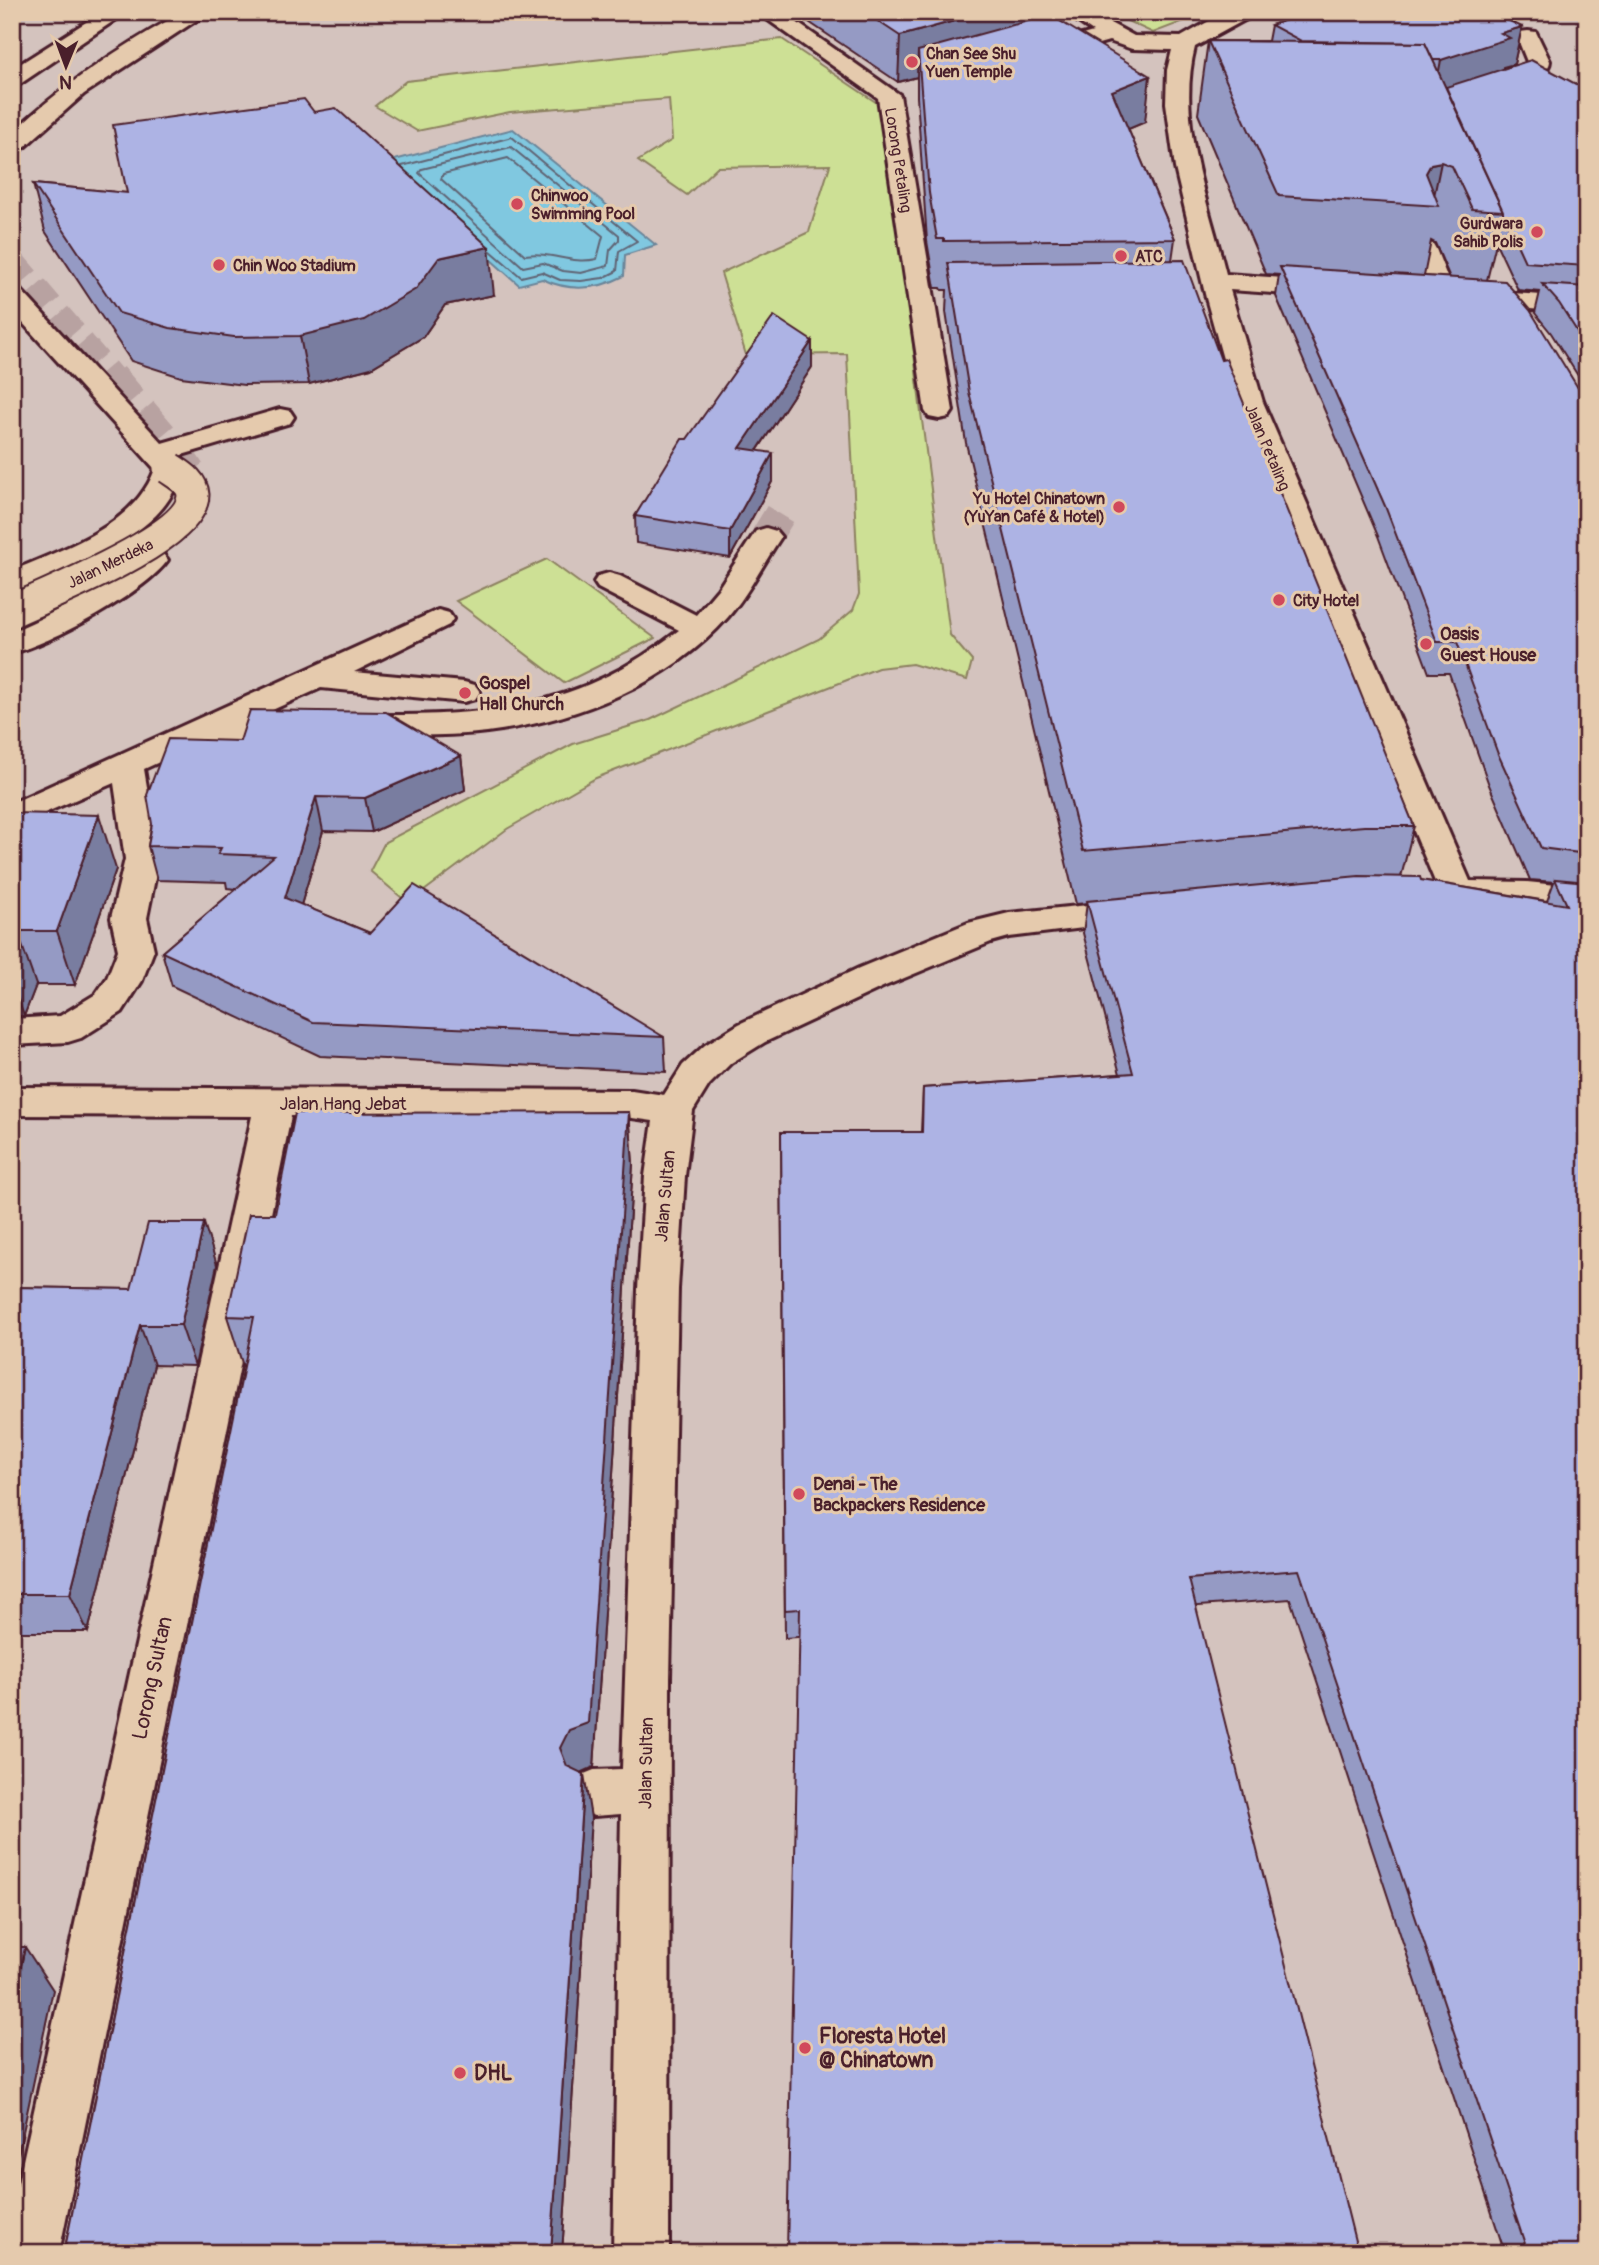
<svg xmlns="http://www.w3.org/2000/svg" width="1599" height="2265" viewBox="0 0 1599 2265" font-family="Pangolin,sans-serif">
  <rect width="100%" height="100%" fill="#d4c3be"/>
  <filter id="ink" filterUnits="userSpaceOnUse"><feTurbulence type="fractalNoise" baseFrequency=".0143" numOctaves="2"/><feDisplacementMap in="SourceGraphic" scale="14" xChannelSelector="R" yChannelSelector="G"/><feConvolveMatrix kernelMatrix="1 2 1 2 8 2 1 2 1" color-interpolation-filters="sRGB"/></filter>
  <g filter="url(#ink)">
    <g fill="#cde095" stroke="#8c8060" stroke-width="2">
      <polygon points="1108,12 1189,12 1192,18 1153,33"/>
      <polygon points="782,39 886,109 920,405 950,635 972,661 967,680 912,664 878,668 596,778 507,829 408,903 370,871 385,842 573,744 650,720 819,639 853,610 859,594 847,354 746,355 721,273 809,232 830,165 717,167 687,195 638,161 672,140 669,99 510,112 417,131 375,106 406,81"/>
      <polygon points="547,559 655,638 564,683 456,601"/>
    </g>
    <path fill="#80c8e0" stroke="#6a8498" stroke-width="2" d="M513 129 656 245 625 255 624 276C597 290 570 292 542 279L519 285 383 163Z"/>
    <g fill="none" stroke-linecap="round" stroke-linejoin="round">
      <g stroke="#606373" stroke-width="2">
        <polygon points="511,147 619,235 619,240 610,250 608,266 581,273 563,271 543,263 523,267 419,173 422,169"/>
        <path d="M508 158 603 236 597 259C570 265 553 251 525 255L441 179 443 174Z"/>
        <polyline points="402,166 512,137 637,241 619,251 617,271 603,278 581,281 560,280 542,272 521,277 491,251"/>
      </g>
      <polyline stroke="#b8a2a1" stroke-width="24" stroke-dasharray="24 12" stroke-linecap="butt" points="12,260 114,379"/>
      <g stroke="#b8a2a1" stroke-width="31" stroke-dasharray="31 15" stroke-linecap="butt">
        <polyline points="112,377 178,454 191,474 189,507"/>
        <polyline points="766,537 780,514"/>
      </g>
      <g stroke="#4a1f2b" stroke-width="6">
        <g id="minor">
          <polygon points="102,12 127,12 20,84 12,86 12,69"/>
          <path d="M183 12H209L84 94 20 151 12 153V133C63 84 122 46 183 12Z"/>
          <polygon points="757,12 782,12 900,95 953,411 949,417 939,419 929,417 925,411 878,98"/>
          <path d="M1064 12H1090L1134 36 1181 37 1225 12H1252L1250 17 1195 47C1176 121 1208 202 1226 274L1330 281 1339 284 1343 289 1339 294 1330 297 1230 290 1263 402 1470 881 1527 882 1587 888V912L1527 906 1449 904 1437 900 1432 892 1436 884 1235 402 1206 298 1175 168 1166 103 1167 70 1172 50 1132 49 1109 41 1040 61 1032 59 1029 54 1032 49 1093 32Z"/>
          <path d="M1528 31 1536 32 1550 61C1549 79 1500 98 1484 94L1481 89 1484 84 1517 71 1528 64 1517 37 1520 32Z"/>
          <polygon points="1424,242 1433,244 1436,249 1455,297 1451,302 1442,305 1433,302 1429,297 1412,249 1415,244"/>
          <path d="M12 287 21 290 162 443 280 409 290 411 294 417 290 423 175 457 183 468C177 486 170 501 156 515 126 545 54 581 12 591V571C64 548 134 527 155 469L12 311Z"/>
          <polygon points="1470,290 1587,298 1587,314 1461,303 1457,298 1461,293"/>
          <path d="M766 528 776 531 781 537C763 564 749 593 728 617 668 685 575 721 487 732 445 737 402 735 359 735L348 732 343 725 348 718 359 715C485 716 575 712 679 630L598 588 594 582 598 576 609 573 620 576 696 615 718 589 756 531Z"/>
          <path d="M153 551 163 554 168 560C145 592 51 644 12 653V632C40 619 68 606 94 589 113 578 132 556 153 551Z"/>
          <polygon points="438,610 449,613 453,619 449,625 354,672 464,682 475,685 480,692 475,699 464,702 321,688 250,720 295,715 306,718 311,725 306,732 190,748 144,769 159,859 147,918 154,950 142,981 122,1012 81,1038 68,1042 12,1045 12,1019 60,1016 96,994 107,978 118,950 111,918 125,859 114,783 12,827 12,803"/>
          <polygon points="1138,900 1150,904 1156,912 1150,920 1009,937 991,942 885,986 765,1042 731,1063 709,1085 693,1111 685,1176 678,1289 670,1678 669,2253 613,2253 621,1814 594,1816 577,1809 570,1793 577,1777 594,1770 622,1769 638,1289 645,1176 653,1121 632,1118 291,1116 59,2253 12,2253 12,2211 252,1116 12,1115 12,1087 632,1090 664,1095 683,1065 705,1045 739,1024 859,968 968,923 1009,913"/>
        </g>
      </g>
      <use href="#minor" fill="#e5caad" fill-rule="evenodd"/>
      <g stroke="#4a1f2b" stroke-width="35" stroke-linecap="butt">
        <path id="minor-bridge" d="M12 611C48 594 193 538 193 495 192 481 179 475 169 468"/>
      </g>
      <use href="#minor-bridge" stroke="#e5caad" stroke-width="31"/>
    </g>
    <g fill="#959ac4" stroke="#4a1f2b" stroke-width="2" fill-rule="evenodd">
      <path d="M794 12H1027V21L1145 122 1128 129 1175 239 1172 260 1221 360 1414 826 1401 877 1547 901 1554 882 1530 880 1489 785 1449 673H1429L1378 536 1276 296 1279 275 1266 274 1198 114 1208 41H1268L1271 25 1285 21 1286 12 1522 27 1514 64 1503 67V69L1587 90V390L1551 333 1535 313 1540 292 1518 290 1496 243 1487 280 1583 396H1587V2253H1505L1290 1599 785 1638 781 1132H921L923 1088 1120 1074 1083 933 1087 903 1076 904 966 443 946 312 947 290H942L941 288H935L927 241 917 97V77L898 82ZM1431 241 1435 243 1450 278 1424 276Z"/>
      <polygon points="314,112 494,295 445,305 423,337 371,368 309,384 244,385 181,377 131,361 45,231 33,184 127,193"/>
      <polygon points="812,367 757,451 773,480 730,558 636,543 635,516 687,439"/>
      <polygon points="461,756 465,790 372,832 323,831 301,905 370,933 664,1037 666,1072 320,1056 172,986 162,952 236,889 227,888 226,882 157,880 148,846 152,824"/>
      <polygon points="12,813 116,869 75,985 36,985 24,1016 12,1016"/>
      <polygon points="629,1112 633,1164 594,1767 581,1772 591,1818 562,2253 64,2253 244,1366 243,1366 227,1316 275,1214"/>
      <polygon points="217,1265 195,1366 154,1365 88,1632 12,1632 12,1287 131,1289"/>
    </g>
    <g fill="#797da0" stroke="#4a1f2b" stroke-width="2">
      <polygon points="987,12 1027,12 1025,47 918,51 917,77 898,82 900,36"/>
      <polygon points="1522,27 1514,64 1503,67 1502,75 1434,97 1441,60 1501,33"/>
      <polygon points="1150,76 1145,122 1107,138 1112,91"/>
      <polygon points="1441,162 1432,206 1426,173 1431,164"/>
      <polygon points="489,247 494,295 445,305 423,337 371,368 309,384 300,336 439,258"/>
      <polygon points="812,341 812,367 741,475 740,448"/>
      <polygon points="773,453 773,480 730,558 730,531"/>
      <polygon points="461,756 465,790 372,832 365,798"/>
      <polygon points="316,797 323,831 293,932 285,898"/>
      <polygon points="99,815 116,869 75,985 57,931"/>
      <polygon points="17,931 36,985 24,1016 12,982 12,943"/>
      <polygon points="629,1112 633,1164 594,1767 576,1775 568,1792 560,1748"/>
      <polygon points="204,1223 217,1265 195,1366 181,1325"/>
      <polygon points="140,1325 154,1365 88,1632 70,1594"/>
      <polygon points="584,1774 591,1818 562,2253 551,2253"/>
      <polygon points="25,1947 53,1990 12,2184 12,2007"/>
    </g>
    <g fill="#adb3e4" stroke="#4a1f2b" stroke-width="2">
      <polygon points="864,12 987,12 900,36"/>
      <polygon points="1286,12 1491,12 1522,27 1501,33 1510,38 1441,60 1433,60 1425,43 1301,41 1271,25 1296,17"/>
      <polygon points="1050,15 1150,76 1112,91 1175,239 944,241 944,239 937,239 929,193 918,51"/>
      <polygon points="1208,41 1425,43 1503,211 1472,209 1452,166 1441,162 1431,164 1426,173 1439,206 1279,196"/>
      <polygon points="1531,60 1587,90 1587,266 1525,262 1503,214 1503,211 1446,87"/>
      <polygon points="304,99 314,112 336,108 489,247 439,258 416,289 364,320 300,336 234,337 170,328 119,313 33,184 127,193 113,125"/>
      <polygon points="1184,260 1221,360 1226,359 1414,826 1364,826 1083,851 969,392 948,263"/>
      <polygon points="1280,267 1505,281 1530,310 1583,396 1587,396 1587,854 1541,848 1498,754 1457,642 1437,642 1385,506"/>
      <polygon points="1542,284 1587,287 1587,347 1559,303"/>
      <polygon points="774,316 812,341 740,448 773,453 730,531 635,516 682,439 687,439"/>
      <polygon points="250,710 386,712 461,756 365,798 316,797 285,898 370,933 414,885 664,1037 313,1022 162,952 274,856 218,854 221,848 148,846 152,824 147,795 168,739 240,741"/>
      <polygon points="12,813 99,815 57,931 17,931 12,943"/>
      <polygon points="1359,876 1420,877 1421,880 1567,905 1555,879 1587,882 1587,2253 1528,2253 1299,1570 1189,1579 1358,2253 787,2253 800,1609 785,1610 781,1132 922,1132 923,1088 1133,1073 1087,901"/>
      <polygon points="629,1112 588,1723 569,1730 560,1748 567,1766 584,1774 551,2253 64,2253 254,1317 227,1316 249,1214 275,1214 295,1113"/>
      <polygon points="148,1223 204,1223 181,1325 140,1325 70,1594 12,1594 12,1287 131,1289"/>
      <polygon points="12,1947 25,1947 12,2007"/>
    </g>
  </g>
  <g fill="#d1495b" stroke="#e5caad" stroke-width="2.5">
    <circle cx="912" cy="62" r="7"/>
    <circle cx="517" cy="204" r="7"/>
    <circle cx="1537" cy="232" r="7"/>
    <circle cx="1121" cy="256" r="7"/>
    <circle cx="219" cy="265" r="7"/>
    <circle cx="1119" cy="507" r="7"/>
    <circle cx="1279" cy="600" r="7"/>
    <circle cx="1426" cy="644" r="7"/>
    <circle cx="465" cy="693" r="7"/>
    <circle cx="799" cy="1494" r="7"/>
    <circle cx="805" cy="2048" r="7"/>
    <circle cx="460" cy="2073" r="7"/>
  </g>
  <g text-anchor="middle" stroke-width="6" stroke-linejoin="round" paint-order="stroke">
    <g font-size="16" font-weight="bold" fill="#4a1f2b" stroke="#e5caad" text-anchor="start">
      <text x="926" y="59">Chan See Shu<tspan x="926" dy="18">Yuen Temple</tspan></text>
      <text x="531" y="201">Chinwoo<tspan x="531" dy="18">Swimming Pool</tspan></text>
      <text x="1523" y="229" text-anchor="end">Gurdwara<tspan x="1523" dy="18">Sahib Polis</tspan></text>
      <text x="1135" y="262">ATC</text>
      <text x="233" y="271">Chin Woo Stadium</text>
      <text x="1105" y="504" text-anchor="end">Yu Hotel Chinatown<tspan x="1105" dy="18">(YuYan Café &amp; Hotel)</tspan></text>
      <text x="1293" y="606">City Hotel</text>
    </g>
    <g font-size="16" fill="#4a1f2b" stroke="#e5caad">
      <text transform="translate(899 160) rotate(81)" y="6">Lorong Petaling</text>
      <text transform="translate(1268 447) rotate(67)" y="6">Jalan Petaling</text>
      <text transform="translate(110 563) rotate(-26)" y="6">Jalan Merdeka</text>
    </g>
    <g font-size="18" font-weight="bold" fill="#4a1f2b" stroke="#e5caad" text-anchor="start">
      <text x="1440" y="640">Oasis<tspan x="1440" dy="21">Guest House</tspan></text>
      <text x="479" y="689">Gospel<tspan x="479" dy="21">Hall Church</tspan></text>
      <text x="813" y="1490">Denai - The<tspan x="813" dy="21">Backpackers Residence</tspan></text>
    </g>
    <g font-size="18" fill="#4a1f2b" stroke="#e5caad">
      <text x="343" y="1110">Jalan Hang Jebat</text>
      <text transform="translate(665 1196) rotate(-85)" y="6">Jalan Sultan</text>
      <text transform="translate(646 1763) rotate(-89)" y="6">Jalan Sultan</text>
    </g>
    <g font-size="21" fill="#4a1f2b" stroke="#e5caad">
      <text transform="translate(152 1678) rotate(-78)" y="7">Lorong Sultan</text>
    </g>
    <g font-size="21" font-weight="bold" fill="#4a1f2b" stroke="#e5caad" text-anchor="start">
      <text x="819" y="2043">Floresta Hotel<tspan x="819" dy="24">@ Chinatown</tspan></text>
      <text x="474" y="2080">DHL</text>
    </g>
  </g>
  <rect width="1599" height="2265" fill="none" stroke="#e5caad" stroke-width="42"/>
  <rect x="21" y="21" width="1557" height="2223" fill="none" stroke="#4a1f2b" stroke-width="2.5" filter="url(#ink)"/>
  <g transform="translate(66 66) rotate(181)" stroke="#e5caad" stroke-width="5" paint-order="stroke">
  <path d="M0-5L12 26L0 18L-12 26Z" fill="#4a1f2b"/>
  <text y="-10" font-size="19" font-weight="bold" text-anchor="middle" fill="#4a1f2b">N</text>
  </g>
</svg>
